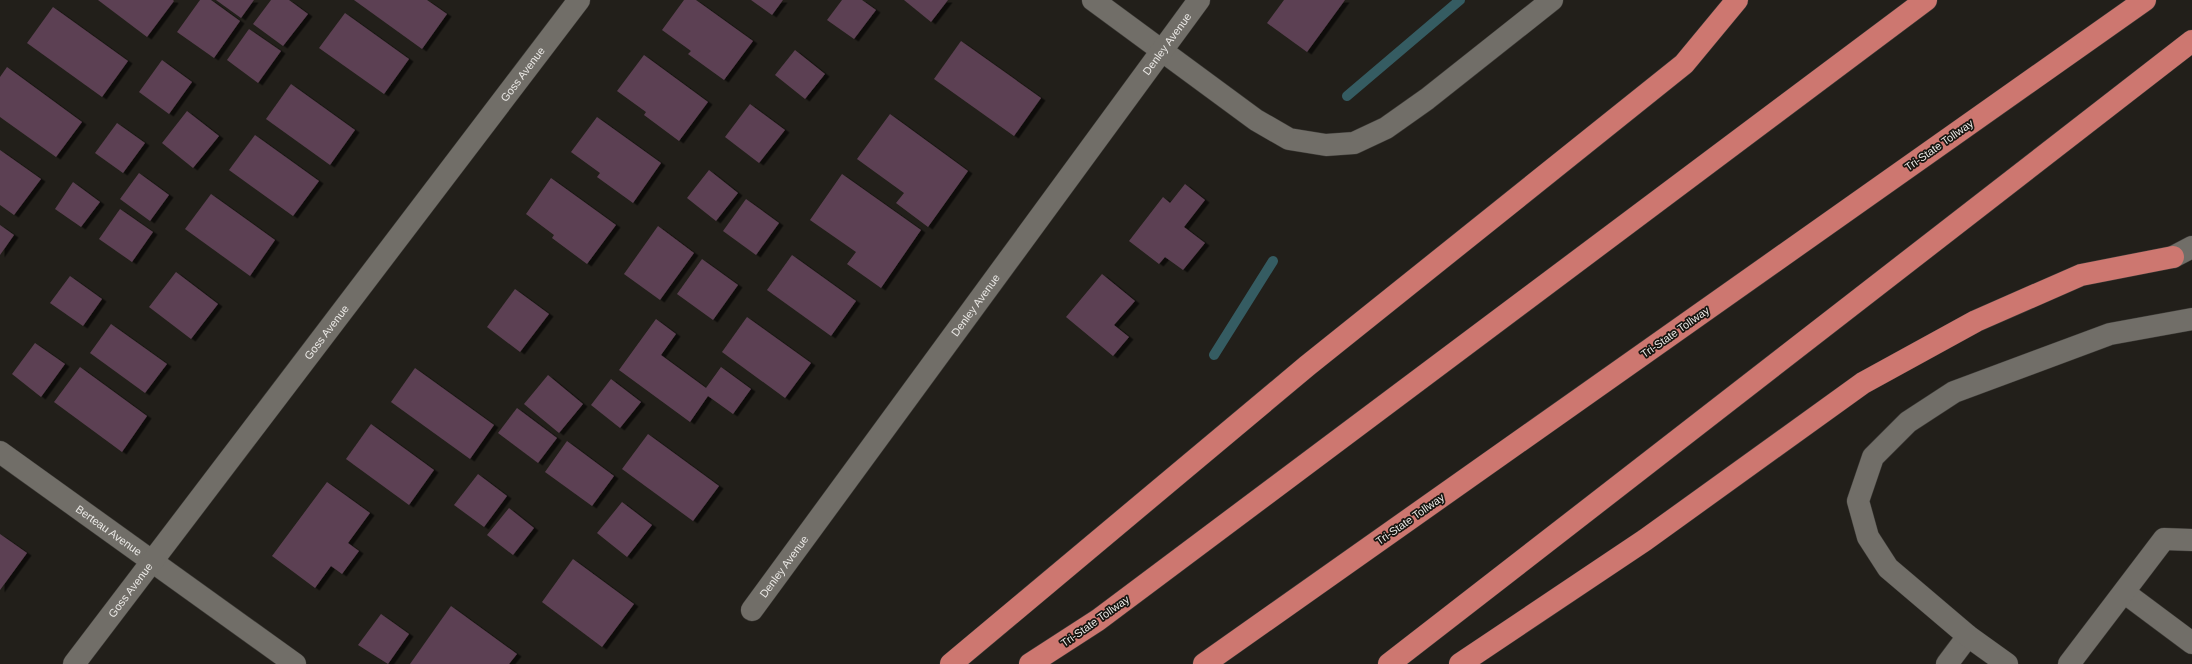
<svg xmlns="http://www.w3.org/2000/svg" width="2192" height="664" viewBox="0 0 2192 664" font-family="Arial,sans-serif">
  <defs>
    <filter id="shadow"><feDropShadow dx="4.5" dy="2.5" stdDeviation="0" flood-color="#0009"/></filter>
  </defs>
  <rect width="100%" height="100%" fill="#221f1a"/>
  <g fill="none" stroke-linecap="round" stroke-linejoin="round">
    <g stroke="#355c62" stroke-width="10">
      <polyline points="1347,96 1460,0"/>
      <polyline points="1214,355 1273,261"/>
    </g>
  </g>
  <g fill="#5c4152" filter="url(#shadow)">
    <polygon points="98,0 173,0 174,1 147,37"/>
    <polygon points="200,0 211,0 240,21 214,58 177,32"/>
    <polygon points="216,0 254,0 241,18"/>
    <polygon points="271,0 289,0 308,14 283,46 253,24"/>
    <polygon points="354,0 427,0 447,14 422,49"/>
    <polygon points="684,0 696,0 753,41 724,80 688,54 691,51 662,30"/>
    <polygon points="751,0 783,0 772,15"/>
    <polygon points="842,0 862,0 876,10 854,39 827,20"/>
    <polygon points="904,0 948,0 931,22"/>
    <polygon points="1284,0 1345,0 1307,52 1267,23"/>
    <polygon points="53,7 128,61 102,97 27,43"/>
    <polygon points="345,13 409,59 384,94 319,48"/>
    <polygon points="249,29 281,51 258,83 227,60"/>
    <polygon points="961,41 1041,98 1014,136 934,79"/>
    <polygon points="795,50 825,74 805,99 775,75"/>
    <polygon points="644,55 708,102 679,141 644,115 646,112 617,91"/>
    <polygon points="162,60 192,82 169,114 139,92"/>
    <polygon points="7,67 82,122 56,157 0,117 0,77"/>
    <polygon points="291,84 355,130 330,165 266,119"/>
    <polygon points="750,104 785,130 759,163 725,137"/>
    <polygon points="187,111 219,136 193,168 162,143"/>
    <polygon points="890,114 968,171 928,227 896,203 904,193 857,159"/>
    <polygon points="597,117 661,163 633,203 597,177 600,173 571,152"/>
    <polygon points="117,123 145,143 123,173 95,153"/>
    <polygon points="255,135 319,181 293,216 229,170"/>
    <polygon points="0,150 41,179 14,215 0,205"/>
    <polygon points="709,170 738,193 716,221 687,198"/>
    <polygon points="139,173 169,195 150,221 120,199"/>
    <polygon points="842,174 921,230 881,288 847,264 856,252 810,220"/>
    <polygon points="551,178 616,225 587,264 552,238 554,235 526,214"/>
    <polygon points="73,182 100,202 81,227 55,209"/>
    <polygon points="1185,184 1205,200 1184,227 1205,243 1183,270 1165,257 1159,264 1129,241 1163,197 1170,203"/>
    <polygon points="211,194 275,240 250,276 185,229"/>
    <polygon points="746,199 779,223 756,255 723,231"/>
    <polygon points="120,209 153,232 132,262 99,239"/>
    <polygon points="0,225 14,235 0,255"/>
    <polygon points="658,226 694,253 660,300 624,274"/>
    <polygon points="792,255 856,301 831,336 767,290"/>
    <polygon points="702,259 738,285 713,320 677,294"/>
    <polygon points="176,272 218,304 191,339 149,307"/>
    <polygon points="1102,274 1135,301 1114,325 1129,337 1113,356 1066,317"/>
    <polygon points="70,276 102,299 83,326 50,303"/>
    <polygon points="515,289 549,314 520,352 487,327"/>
    <polygon points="747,317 811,363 785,398 722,352"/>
    <polygon points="656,319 676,334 661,355 706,388 721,367 751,389 733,414 708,396 690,422 619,370"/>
    <polygon points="111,324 167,364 145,393 90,353"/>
    <polygon points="35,343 65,364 41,397 12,374"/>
    <polygon points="80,367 147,416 122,452 54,402"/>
    <polygon points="415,368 494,425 470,459 391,402"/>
    <polygon points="548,375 583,404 559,433 524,404"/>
    <polygon points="611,379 641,402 620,428 591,405"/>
    <polygon points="517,408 557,438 538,463 498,433"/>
    <polygon points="371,424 434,470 409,505 346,459"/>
    <polygon points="648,434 719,486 693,521 622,469"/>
    <polygon points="567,441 614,476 592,506 545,472"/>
    <polygon points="478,474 507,496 484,527 454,505"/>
    <polygon points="327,482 370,513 348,543 359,551 342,574 331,566 315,588 272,556"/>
    <polygon points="622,502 652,525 627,557 597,533"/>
    <polygon points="509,508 534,528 513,555 487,535"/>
    <polygon points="0,534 27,553 0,590"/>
    <polygon points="573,559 634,604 602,647 542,602"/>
    <polygon points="451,606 517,654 509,664 410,664"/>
    <polygon points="381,614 409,634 388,664 358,645"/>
  </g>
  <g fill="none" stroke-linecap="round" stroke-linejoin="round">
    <g stroke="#3c3a36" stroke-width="23">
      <g id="minor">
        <polyline points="1093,0 1256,120 1289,139 1326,145 1354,143 1386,128 1427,99 1552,0"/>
        <polyline points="2173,257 2192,247"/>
        <path id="s1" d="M0 452 295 664"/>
        <polyline points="2125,593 2192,643"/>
        <path id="s2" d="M752 610 1199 0"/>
        <path id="s3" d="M74 664 579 0"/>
        <polyline points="1947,664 1968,636"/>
        <polyline points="2007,664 1968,636 1888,568 1868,537 1858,501 1873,457 1908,422 1954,392 2110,334 2192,319"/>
        <polyline points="2069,664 2164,539 2192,540"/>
      </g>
    </g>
    <g stroke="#3c3a36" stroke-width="23">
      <g id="highway">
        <polyline points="951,664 1307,366 1684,64 1737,0"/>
        <polyline points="1030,664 1098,620 1926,0"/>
        <polyline points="1204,664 2145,0"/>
        <polyline points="1389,664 2192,41"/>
        <polyline points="1460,664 1645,540 1863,383 1976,321 2081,275 2173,257"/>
      </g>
    </g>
    <use href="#minor" stroke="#716e68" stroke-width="22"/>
    <use href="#highway" stroke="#cd7770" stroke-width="22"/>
  </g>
  <g text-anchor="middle" stroke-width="3.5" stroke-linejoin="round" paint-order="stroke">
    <g font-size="11" fill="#eae8e5" stroke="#181611">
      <text dy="4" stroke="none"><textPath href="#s2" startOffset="702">Denley Avenue</textPath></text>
      <text dy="4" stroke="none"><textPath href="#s3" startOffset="741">Goss Avenue</textPath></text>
      <text transform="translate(1939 145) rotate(-35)" y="4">Tri-State Tollway</text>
      <text dy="4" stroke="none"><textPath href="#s2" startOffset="378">Denley Avenue</textPath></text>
      <text dy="4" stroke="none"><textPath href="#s3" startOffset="417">Goss Avenue</textPath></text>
      <text transform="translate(1675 332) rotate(-35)" y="4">Tri-State Tollway</text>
      <text transform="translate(1410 519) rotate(-35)" y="4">Tri-State Tollway</text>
      <text dy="4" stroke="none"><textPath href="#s1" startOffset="134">Berteau Avenue</textPath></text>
      <text dy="4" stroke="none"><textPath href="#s2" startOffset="54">Denley Avenue</textPath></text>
      <text dy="4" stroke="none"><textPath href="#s3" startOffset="93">Goss Avenue</textPath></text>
      <text transform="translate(1095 621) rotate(-35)" y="4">Tri-State Tollway</text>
    </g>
  </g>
</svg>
